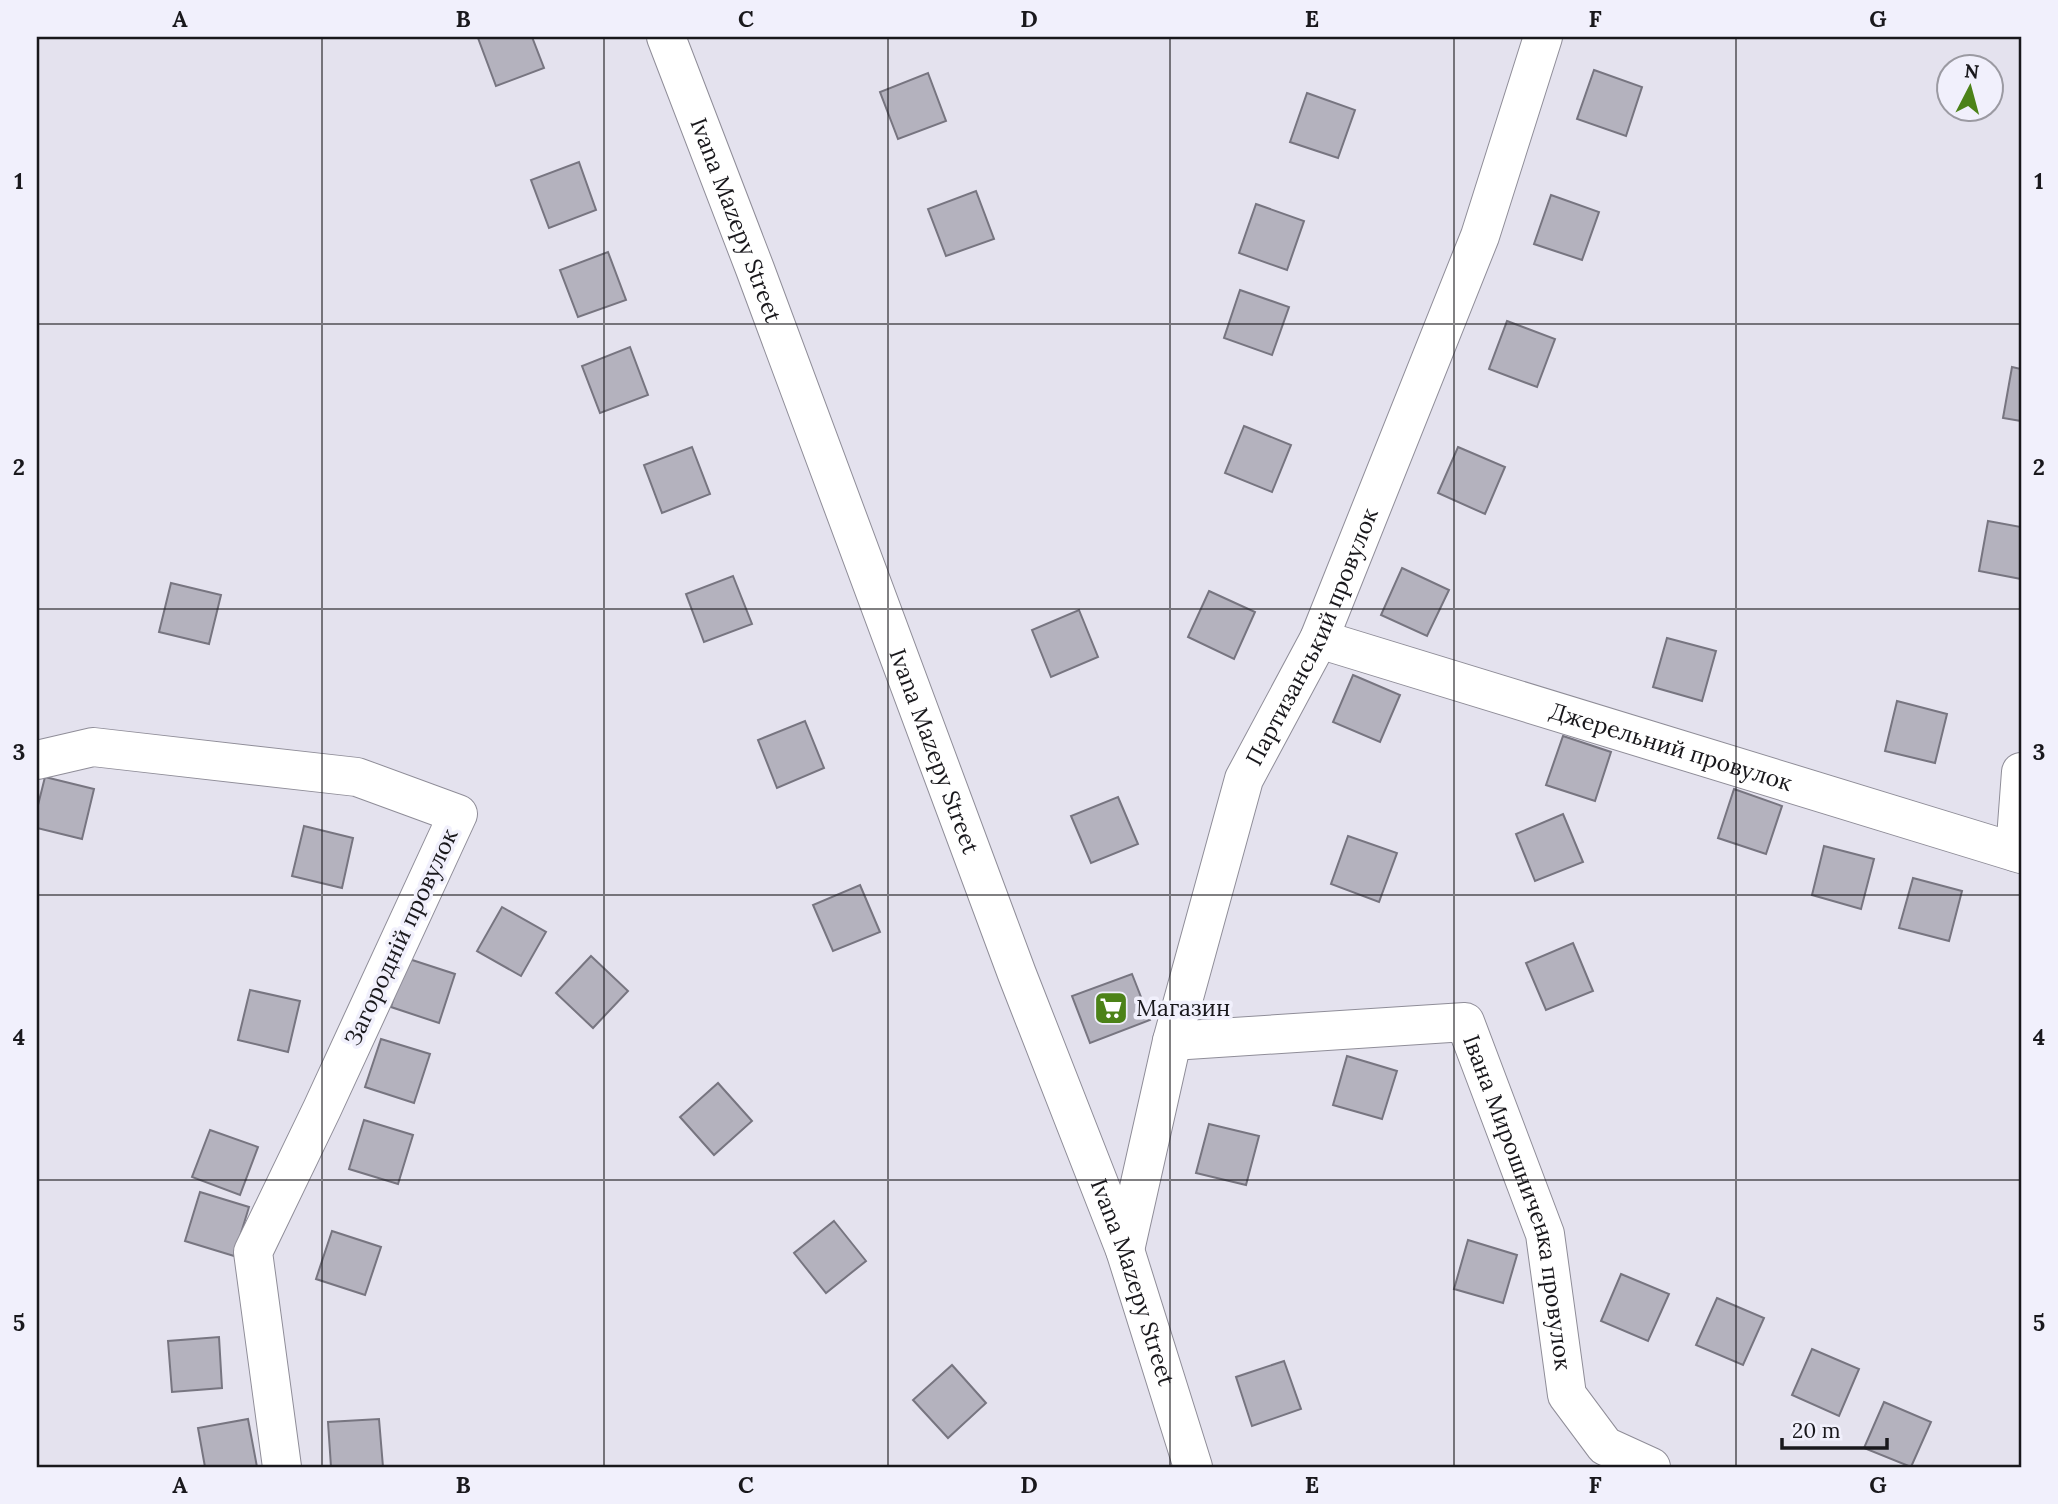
<svg xmlns="http://www.w3.org/2000/svg" width="2058" height="1504" viewBox="0 0 2058 1504" font-family="Lora,serif">
  <rect width="100%" height="100%" fill="#e4e2ee"/>
  <g fill="#b4b2be" stroke="#777580" stroke-width="2">
    <polygon points="482,37 532,37 544,68 496,86 478,38"/>
    <polygon points="1594,70 1642,87 1626,136 1577,119"/>
    <polygon points="928,73 946,121 898,139 880,92"/>
    <polygon points="1307,93 1355,110 1338,158 1290,142"/>
    <polygon points="579,162 596,210 549,228 531,180"/>
    <polygon points="976,191 994,239 946,256 928,209"/>
    <polygon points="1551,195 1599,212 1582,260 1534,244"/>
    <polygon points="1256,204 1304,221 1287,270 1239,253"/>
    <polygon points="608,252 626,300 578,317 560,270"/>
    <polygon points="1240,290 1289,307 1272,355 1224,338"/>
    <polygon points="1507,321 1555,339 1537,387 1489,369"/>
    <polygon points="630,347 648,395 600,413 582,366"/>
    <polygon points="2012,367 2021,369 2021,421 2003,418"/>
    <polygon points="1244,426 1291,445 1272,492 1225,473"/>
    <polygon points="692,447 710,494 662,513 644,465"/>
    <polygon points="1458,447 1505,467 1485,514 1438,493"/>
    <polygon points="1988,521 2021,527 2021,579 1979,571"/>
    <polygon points="1402,568 1449,590 1427,636 1381,615"/>
    <polygon points="733,576 752,624 704,642 686,594"/>
    <polygon points="171,583 221,595 209,644 159,632"/>
    <polygon points="1209,591 1255,612 1234,659 1188,637"/>
    <polygon points="1079,610 1098,657 1051,677 1032,630"/>
    <polygon points="1667,638 1716,651 1702,701 1653,687"/>
    <polygon points="1353,675 1400,695 1380,742 1333,722"/>
    <polygon points="1897,701 1947,714 1935,763 1885,751"/>
    <polygon points="805,721 824,768 777,788 758,740"/>
    <polygon points="1563,736 1611,752 1595,801 1546,785"/>
    <polygon points="45,777 94,789 82,839 37,828 37,809"/>
    <polygon points="1734,789 1782,806 1766,854 1718,838"/>
    <polygon points="1118,797 1138,844 1091,863 1071,816"/>
    <polygon points="1563,814 1583,862 1535,881 1516,834"/>
    <polygon points="304,826 353,838 342,888 292,876"/>
    <polygon points="1348,836 1397,853 1379,902 1331,884"/>
    <polygon points="1824,846 1874,859 1861,909 1812,895"/>
    <polygon points="1913,878 1962,891 1949,941 1899,928"/>
    <polygon points="860,885 880,932 833,951 813,905"/>
    <polygon points="502,907 546,932 521,976 477,951"/>
    <polygon points="1573,943 1593,991 1546,1010 1526,963"/>
    <polygon points="591,956 628,991 593,1028 556,993"/>
    <polygon points="406,958 455,974 439,1023 391,1007"/>
    <polygon points="1132,974 1150,1020 1090,1043 1072,996"/>
    <polygon points="250,990 300,1001 288,1052 238,1040"/>
    <polygon points="381,1039 430,1054 414,1103 365,1087"/>
    <polygon points="1347,1056 1397,1071 1382,1119 1333,1105"/>
    <polygon points="718,1083 752,1121 714,1155 680,1117"/>
    <polygon points="364,1120 413,1135 398,1184 349,1169"/>
    <polygon points="1209,1124 1259,1136 1246,1185 1196,1173"/>
    <polygon points="210,1130 258,1147 240,1195 192,1177"/>
    <polygon points="200,1192 249,1207 234,1256 185,1241"/>
    <polygon points="834,1221 866,1261 826,1293 794,1253"/>
    <polygon points="332,1231 381,1247 365,1295 316,1279"/>
    <polygon points="1468,1240 1517,1255 1503,1303 1454,1289"/>
    <polygon points="1621,1274 1669,1294 1648,1341 1601,1321"/>
    <polygon points="1717,1298 1764,1318 1743,1365 1696,1345"/>
    <polygon points="219,1337 222,1388 172,1392 168,1341"/>
    <polygon points="1812,1349 1859,1369 1839,1416 1792,1395"/>
    <polygon points="1284,1361 1301,1409 1252,1426 1236,1377"/>
    <polygon points="952,1365 986,1403 948,1438 913,1400"/>
    <polygon points="1884,1402 1931,1422 1911,1467 1864,1448"/>
    <polygon points="248,1419 257,1467 205,1467 198,1428"/>
    <polygon points="379,1419 383,1467 331,1467 328,1422"/>
  </g>
  <g fill="none" stroke-linecap="round" stroke-linejoin="round">
    <g stroke="#8f8d98" stroke-width="40">
      <g id="minor">
        <path id="s1" d="M1319 639 2021 854"/>
        <polyline points="37,760 93,747 357,777 458,814 322,1109 253,1252 282,1467"/>
        <polyline points="2015,852 2021,772"/>
        <path id="s2" d="M1172 1041 1465 1022 1545 1234 1567 1395 1605 1446 1651 1467"/>
        <path id="s3" d="M1125 1250 1172 1041 1244 779 1319 639 1480 236 1543 37"/>
      </g>
    </g>
    <g stroke="#8f8d98" stroke-width="40">
      <g id="tertiary">
        <path id="s4" d="M666 37 755 269 1017 974 1125 1250 1193 1467"/>
      </g>
    </g>
    <use href="#minor" stroke="#fff" stroke-width="38"/>
    <use href="#tertiary" stroke="#fff" stroke-width="38"/>
  </g>
  <path fill="none" stroke="#19181c" stroke-width="2" stroke-opacity="0.55" d="M322 37V1467M604 37V1467M888 37V1467M1170 37V1467M1454 37V1467M1736 37V1467M37 324H2021M37 609H2021M37 895H2021M37 1180H2021"/>
  <defs>
    <g id="supermarket-square" transform="scale(1.75)"><rect x="-9" y="-9" width="18" height="18" rx="4" fill="#4c8218" stroke="#f1f0fc"/><path d="M-6-5.5h2.5l.6 2H6L4.5 2H-2.5L-4.4-4H-6ZM-1.5 3.2a1.3 1.3 0 1 0 .1 0ZM3 3.2a1.3 1.3 0 1 0 .1 0Z" fill="#fff"/></g>
  </defs>
  <g fill-rule="evenodd">
    <use href="#supermarket-square" x="1111" y="1008"/>
  </g>
  <g text-anchor="middle" stroke-width="7" stroke-linejoin="round" paint-order="stroke">
    <g font-size="23" fill="#19181c" stroke="#f1f0fc">
      <text dy="8" stroke="none"><textPath href="#s4" startOffset="196">Ivana Mazepy Street</textPath></text>
      <text dy="8" stroke="none"><textPath href="#s3" startOffset="644">Партизанський провулок</textPath></text>
      <text dy="8" stroke="none"><textPath href="#s1" startOffset="368">Джерельний провулок</textPath></text>
      <text dy="8" stroke="none"><textPath href="#s4" startOffset="763">Ivana Mazepy Street</textPath></text>
      <text transform="translate(401 937) rotate(-65)" y="8">Загородній провулок</text>
      <text dy="8" stroke="none"><textPath href="#s2" startOffset="483">Івана Мирошниченка провулок</textPath></text>
      <text dy="8" stroke="none"><textPath href="#s4" startOffset="1330">Ivana Mazepy Street</textPath></text>
    </g>
    <g font-size="23" fill="#19181c" stroke="#f1f0fc" text-anchor="start">
      <text x="1136" y="1016">Магазин</text>
    </g>
  </g>
  <rect width="2058" height="1504" fill="none" stroke="#f1f0fc" stroke-width="77"/>
  <g transform="translate(1970 88) rotate(6)"><circle r="33" fill="#f1f0fc" stroke="#9b9aa2" stroke-width="2"/>
  <path d="M0-5L12 26L0 18L-12 26Z" fill="#4c8218"/>
  <text y="-10" font-size="19" font-weight="bold" text-anchor="middle" fill="#19181c">N</text>
  </g>
  <path d="M1782 1438v10h105v-10" fill="none" stroke="#19181c" stroke-width="3.5"/>
  <text x="1792" y="1438" font-size="21" fill="#19181c" stroke="#f1f0fc" stroke-width="5" paint-order="stroke">20 m</text>
  <rect x="38" y="38" width="1982" height="1428" fill="none" stroke="#19181c" stroke-width="2.5"/>
  <g font-size="23" text-anchor="middle" font-weight="bold" fill="#19181c">
    <text x="180" y="27">A</text>
    <text x="463" y="27">B</text>
    <text x="746" y="27">C</text>
    <text x="1029" y="27">D</text>
    <text x="1312" y="27">E</text>
    <text x="1595" y="27">F</text>
    <text x="1878" y="27">G</text>
    <text x="19" y="189">1</text>
    <text x="2039" y="189">1</text>
    <text x="19" y="475">2</text>
    <text x="2039" y="475">2</text>
    <text x="19" y="760">3</text>
    <text x="2039" y="760">3</text>
    <text x="19" y="1045">4</text>
    <text x="2039" y="1045">4</text>
    <text x="19" y="1331">5</text>
    <text x="2039" y="1331">5</text>
    <text x="180" y="1493">A</text>
    <text x="463" y="1493">B</text>
    <text x="746" y="1493">C</text>
    <text x="1029" y="1493">D</text>
    <text x="1312" y="1493">E</text>
    <text x="1595" y="1493">F</text>
    <text x="1878" y="1493">G</text>
  </g>
</svg>
